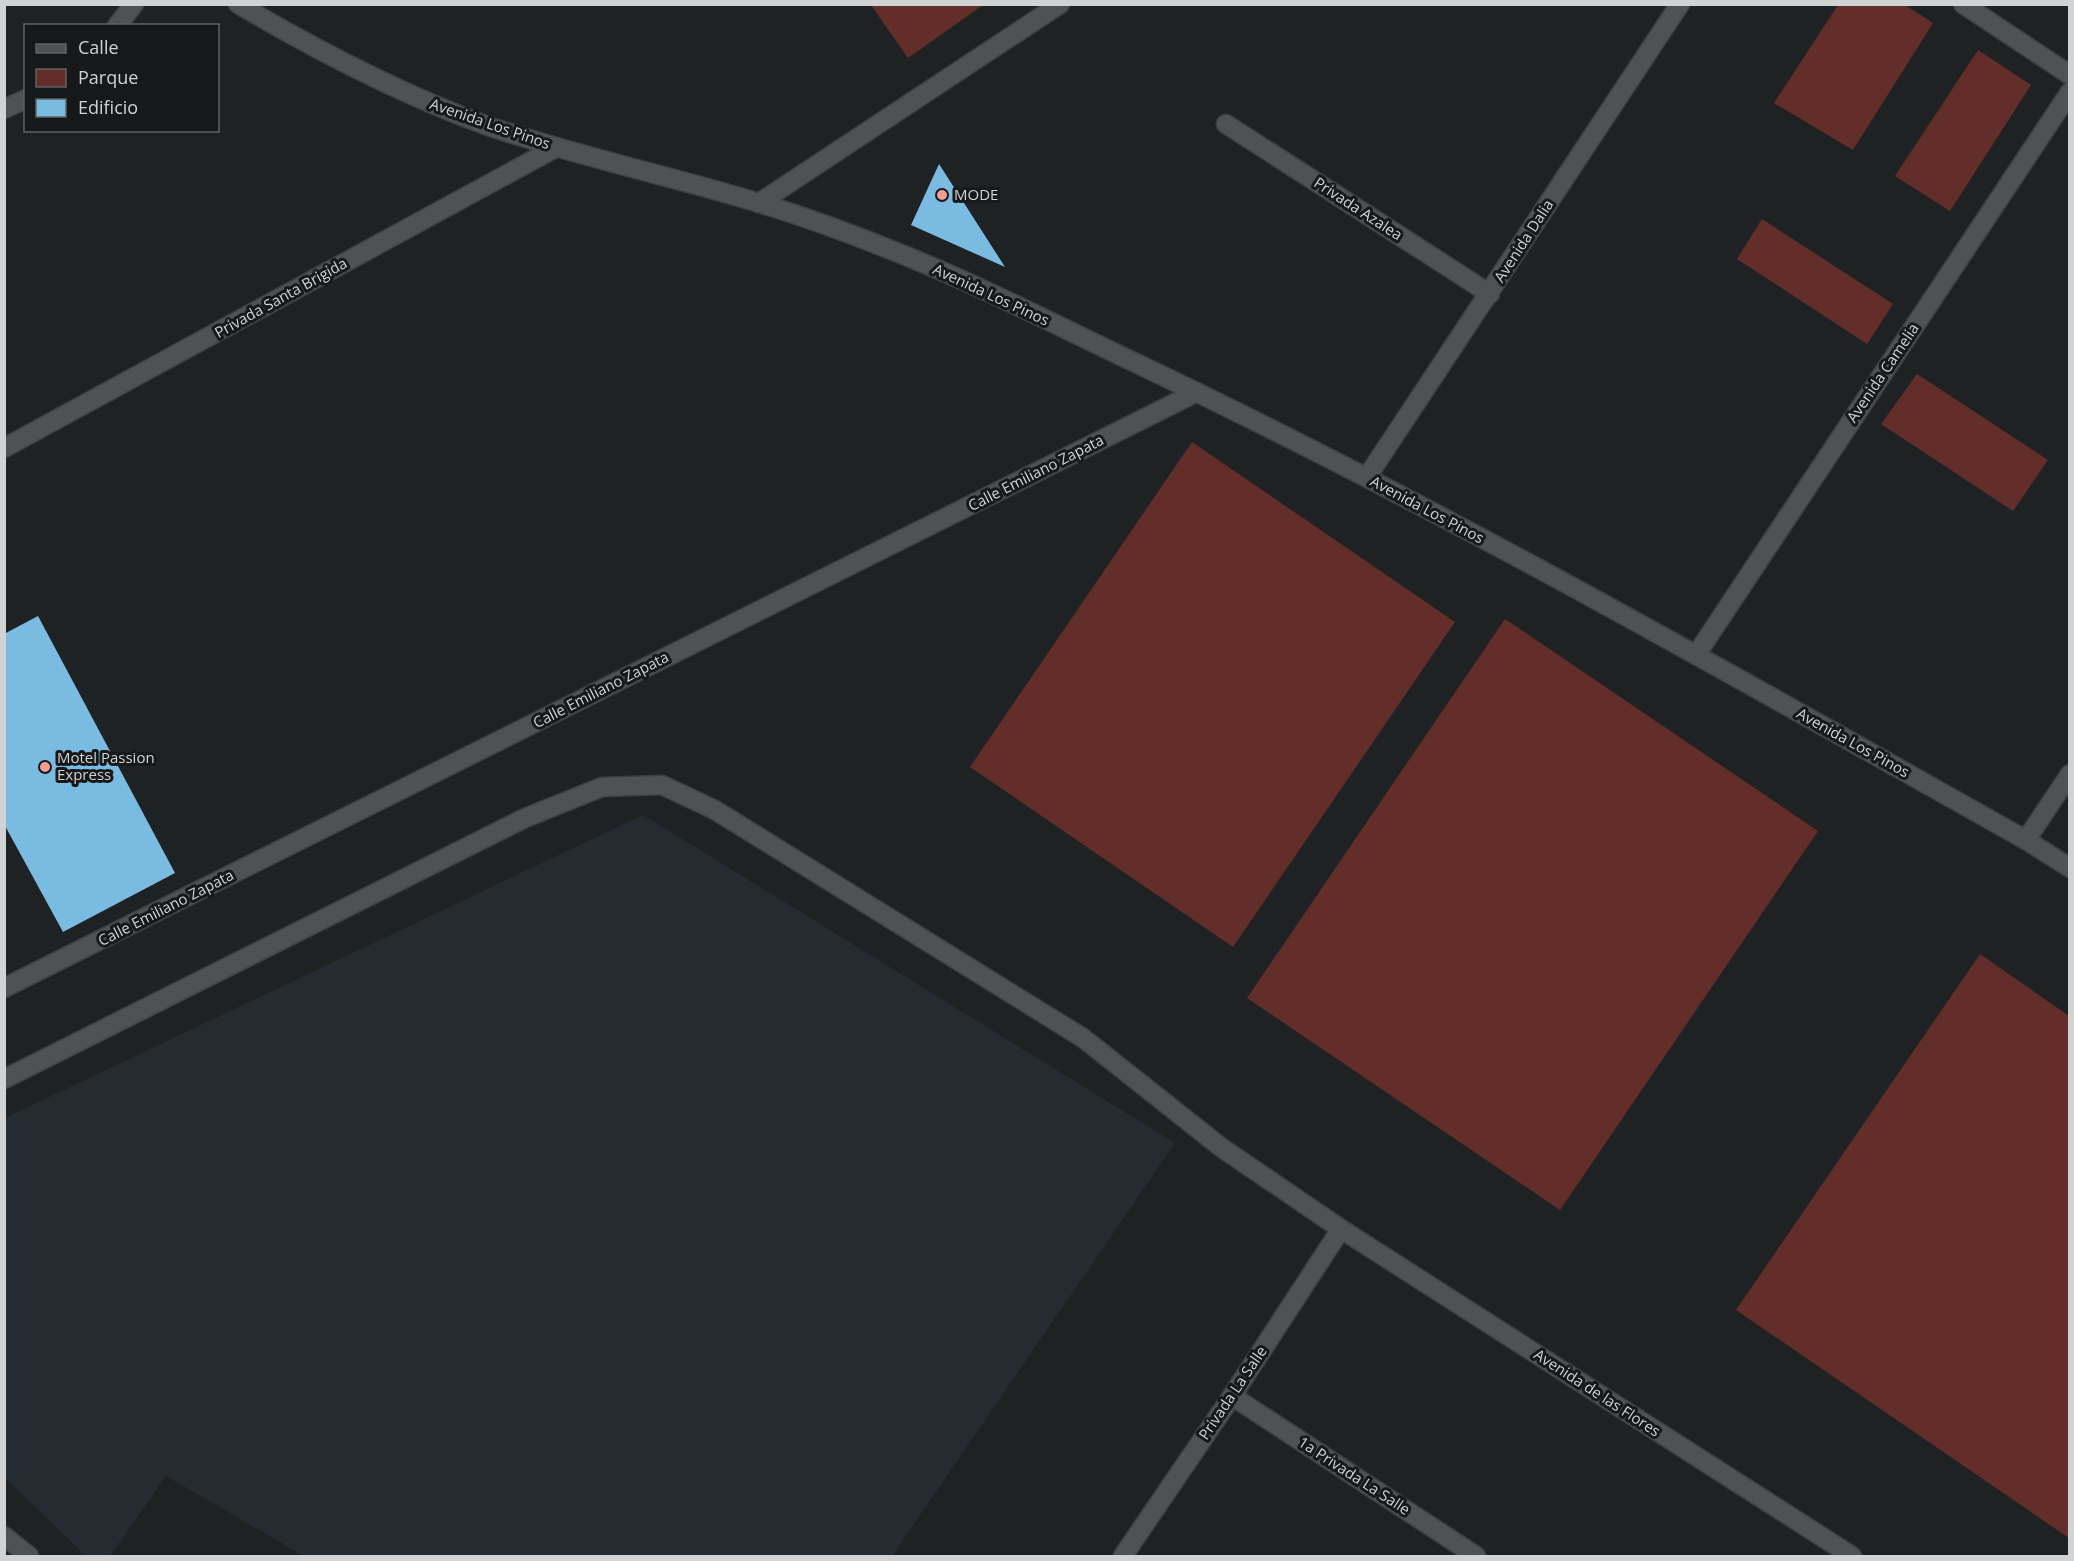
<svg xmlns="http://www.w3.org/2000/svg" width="2074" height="1561" viewBox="0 0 2074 1561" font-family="'Open Sans',sans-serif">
  <rect width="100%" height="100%" fill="#1f2223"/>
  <polygon fill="#242c31" points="643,815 1175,1143 892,1556 304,1556 166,1476 110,1556 86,1556 5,1478 5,1118"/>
  <g fill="#632e2a">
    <polygon points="871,5 983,5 908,58"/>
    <polygon points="1838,5 1905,5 1933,23 1853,150 1774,103"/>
    <polygon points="1978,50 2031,85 1950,211 1895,176"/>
    <polygon points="1762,219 1893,304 1867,344 1737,259"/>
    <polygon points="1917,374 2048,460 2013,511 1881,424"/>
    <polygon points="1192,442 1455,622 1233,947 970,767"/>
    <polygon points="1505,619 1818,831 1560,1210 1247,998"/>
    <polygon points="1980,954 2069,1016 2069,1538 1736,1310"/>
  </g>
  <g fill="#7abbe1">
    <polygon points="939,164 1005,267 911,225"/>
    <polygon points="38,616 175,873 63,932 4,824 4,634"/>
  </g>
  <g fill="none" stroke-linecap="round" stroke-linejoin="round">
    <g stroke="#3d3f40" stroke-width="21">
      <g id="minor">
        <path d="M238 4C318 51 400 94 488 126 576 156 667 175 756 202 806 217 857 236 906 256 985 288 1062 328 1140 365 1443 509 1734 676 2026 840L2070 868"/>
        <polyline points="1963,4 2070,75"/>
        <polyline points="117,26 134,4"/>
        <polyline points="4,109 26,99"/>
        <polyline points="1226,124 1490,294"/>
        <polyline points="759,203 1060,4"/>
        <polyline points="4,448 557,147"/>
        <polyline points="1367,477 1680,4"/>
        <polyline points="1696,655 2070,92"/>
        <polyline points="2026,840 2070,774"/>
        <polyline points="4,988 1197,392"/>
        <polyline points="4,1079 525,818 602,787 662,785 715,810 1083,1038 1222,1148 1341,1229 1852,1556"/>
        <polyline points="1232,1396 1476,1556"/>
        <polyline points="4,1536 29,1556"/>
        <polyline points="1123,1556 1232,1396 1341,1229"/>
      </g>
    </g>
    <use href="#minor" stroke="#4f5254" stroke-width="18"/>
  </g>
  <g fill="#f59c93" stroke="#16181a" stroke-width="2">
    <circle cx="942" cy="195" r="6"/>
    <circle cx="45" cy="767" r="6"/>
  </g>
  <g text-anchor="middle" stroke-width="6" stroke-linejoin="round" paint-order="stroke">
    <g font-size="15" fill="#d0d2d3" stroke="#16181a">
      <text transform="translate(490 124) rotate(19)" y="5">Avenida Los Pinos</text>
      <text transform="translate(1358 209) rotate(33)" y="5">Privada Azalea</text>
      <text transform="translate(1524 241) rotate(-57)" y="5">Avenida Dalia</text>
      <text transform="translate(991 295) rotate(25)" y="5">Avenida Los Pinos</text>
      <text transform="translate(281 298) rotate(-29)" y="5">Privada Santa Brigida</text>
      <text transform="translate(1883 373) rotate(-56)" y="5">Avenida Camelia</text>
      <text transform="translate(1036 473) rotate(-27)" y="5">Calle Emiliano Zapata</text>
      <text transform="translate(1427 510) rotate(28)" y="5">Avenida Los Pinos</text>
      <text transform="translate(601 690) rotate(-27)" y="5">Calle Emiliano Zapata</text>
      <text transform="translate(1853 743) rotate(29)" y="5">Avenida Los Pinos</text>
      <text transform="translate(166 908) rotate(-27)" y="5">Calle Emiliano Zapata</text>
      <text transform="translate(1233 1393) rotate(-56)" y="5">Privada La Salle</text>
      <text transform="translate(1597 1393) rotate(33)" y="5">Avenida de las Flores</text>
      <text transform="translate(1354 1476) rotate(33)" y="5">1a Privada La Salle</text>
    </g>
    <g font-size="15" fill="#d0d2d3" stroke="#16181a" text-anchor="start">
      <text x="954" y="200">MODE</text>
      <text x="57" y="763">Motel Passion<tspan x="57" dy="17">Express</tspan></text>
    </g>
  </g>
  <rect width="2074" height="1561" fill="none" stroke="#d0d2d3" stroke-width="12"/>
  <rect x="24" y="24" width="195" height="108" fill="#16181a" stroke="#606264" stroke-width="1.5"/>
  <rect x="36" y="44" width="30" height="9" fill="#4f5254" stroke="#606264" stroke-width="1.5"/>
  <text x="78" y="54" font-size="18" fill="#d0d2d3">Calle</text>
  <rect x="36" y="69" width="30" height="18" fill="#632e2a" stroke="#606264" stroke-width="1.5"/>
  <text x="78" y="84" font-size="18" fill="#d0d2d3">Parque</text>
  <rect x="36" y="99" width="30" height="18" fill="#7abbe1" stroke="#606264" stroke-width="1.5"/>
  <text x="78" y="114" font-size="18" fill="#d0d2d3">Edificio</text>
</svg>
